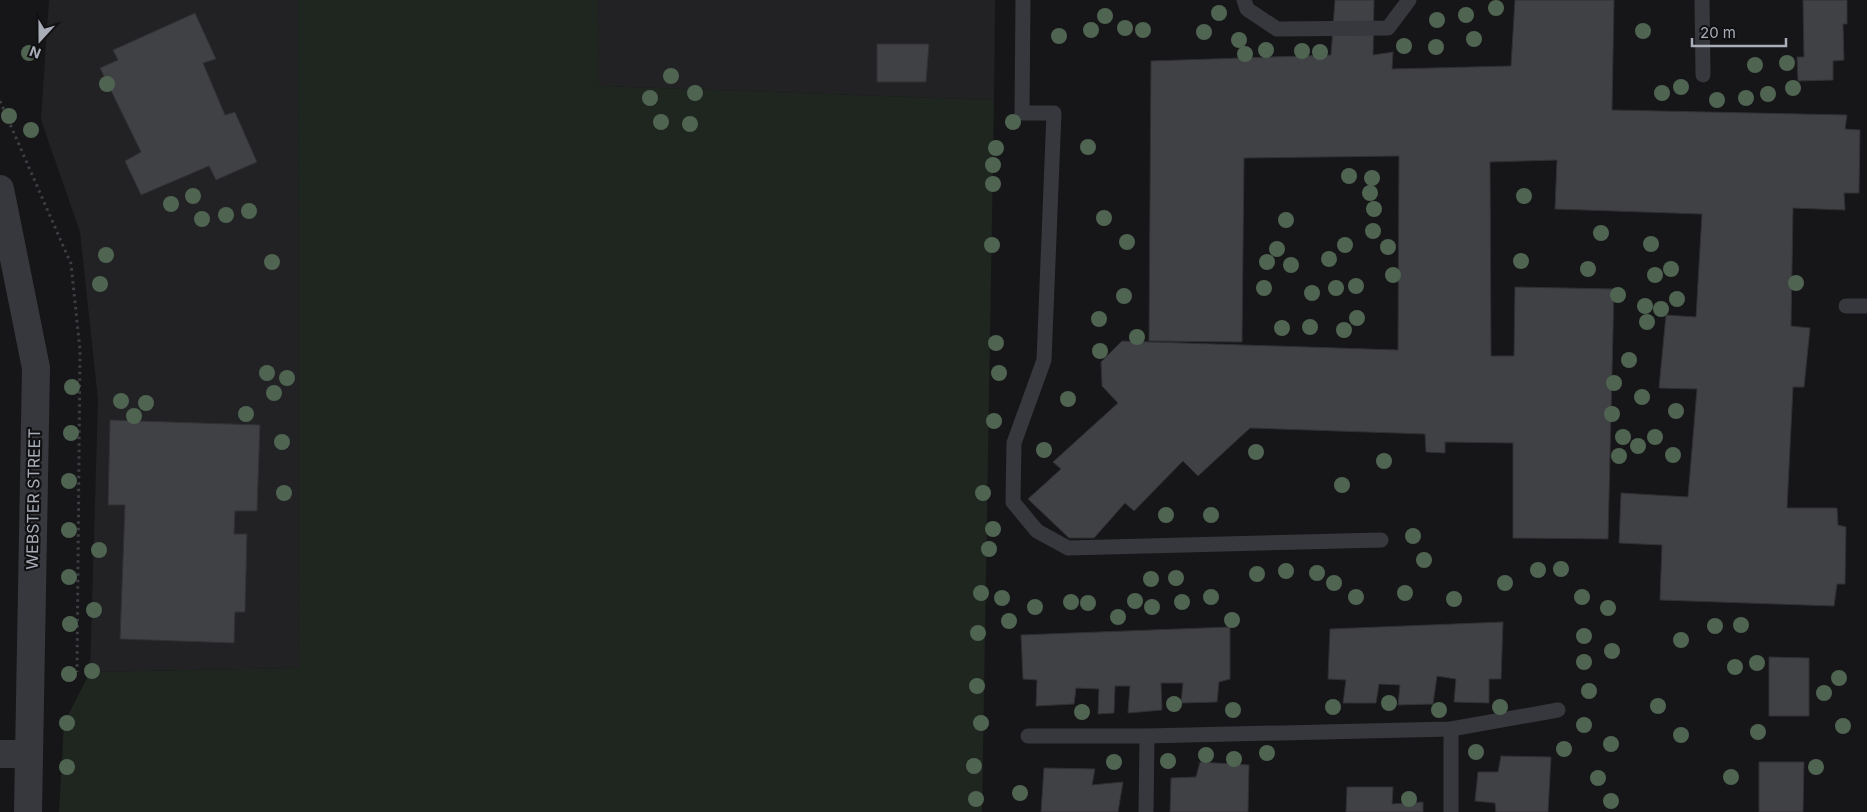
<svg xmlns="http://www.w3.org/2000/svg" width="1867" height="812" viewBox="0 0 1867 812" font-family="Inter,sans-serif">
  <rect width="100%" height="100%" fill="#161618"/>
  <g fill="#222225">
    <polygon points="49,0 298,0 299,668 90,672 98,400 80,232 41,120"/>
    <polygon points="598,0 995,0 994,100 598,86"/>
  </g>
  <polygon fill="#1e261f" points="298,0 598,0 599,86 994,100 982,812 59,812 64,723 90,672 299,668"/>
  <g fill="#404145" stroke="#303034">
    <polygon points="1335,0 1374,0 1373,55 1393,52 1392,69 1511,66 1515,0 1614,0 1612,110 1847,115 1845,129 1860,130 1859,193 1844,193 1845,210 1793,208 1791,326 1810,328 1804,387 1793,387 1787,508 1837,508 1838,525 1846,527 1845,584 1837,584 1834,606 1660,600 1662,545 1619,543 1621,493 1688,497 1697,389 1659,388 1666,315 1696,317 1702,214 1555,209 1557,160 1490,162 1491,356 1514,356 1515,287 1614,289 1608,539 1513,538 1513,443 1445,442 1445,453 1426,452 1425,434 1250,428 1198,476 1183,461 1134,511 1125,503 1094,538 1069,538 1028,499 1061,469 1053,462 1118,403 1102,386 1101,362 1122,341 1398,350 1399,156 1244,158 1242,342 1149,341 1151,61 1331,55"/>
    <polygon points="1803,0 1847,0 1847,24 1843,24 1844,60 1833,61 1833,80 1798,81 1797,57 1804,57"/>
    <polygon points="195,13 216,59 203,63 225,115 235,112 257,162 216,180 209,166 141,195 125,161 141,152 100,68 118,60 113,50"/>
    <polygon points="877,44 929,44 926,82 877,82"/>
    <polygon points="110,420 260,425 257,511 235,511 234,534 247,534 245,612 235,612 234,643 120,639 125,505 108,505"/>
    <polygon points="1503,622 1501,679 1489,679 1489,703 1454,702 1456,679 1437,676 1433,704 1398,705 1400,685 1379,684 1376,703 1343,703 1346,680 1328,679 1330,629"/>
    <polygon points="1230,627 1230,679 1219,682 1217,702 1181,703 1183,683 1161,683 1162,710 1128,713 1130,686 1115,686 1114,713 1098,714 1099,689 1076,688 1074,704 1036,706 1037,680 1023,679 1021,635"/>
    <polygon points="1769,657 1809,658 1809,716 1769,716"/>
    <polygon points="1501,756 1551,757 1548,812 1496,812 1495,803 1475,801 1478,772 1498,772"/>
    <polygon points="1200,762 1249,765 1248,812 1170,812 1171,778 1196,777"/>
    <polygon points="1759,762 1804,762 1803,812 1759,812"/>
    <polygon points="1044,768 1095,769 1092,785 1123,782 1118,812 1041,812"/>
    <polygon points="1347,787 1393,787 1392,804 1423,802 1423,812 1346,812"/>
  </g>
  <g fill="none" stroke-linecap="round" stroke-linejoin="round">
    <polyline stroke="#3d3f44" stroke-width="3" stroke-dasharray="2.5 4" stroke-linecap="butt" points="0,101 71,264 80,350 77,672"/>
    <g stroke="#37383d" stroke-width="15">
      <polyline points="1023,0 1022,113 1054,113 1044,360 1014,443 1013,502 1037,531 1068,548 1381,540"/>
      <polyline points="1244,0 1247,9 1277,29 1388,28 1409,0"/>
      <polyline points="1702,0 1703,75"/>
      <polyline points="1846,306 1867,306"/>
      <polyline points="1451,729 1451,812"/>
      <polyline points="1028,736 1147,736 1451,729 1558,710"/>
      <polyline points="1146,812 1147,736"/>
    </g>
    <g stroke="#37383d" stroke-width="28">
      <polyline points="0,189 36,368 28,812"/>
      <polyline points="0,754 29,754"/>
    </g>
  </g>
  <g fill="#506452">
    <circle cx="1496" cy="8" r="8"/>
    <circle cx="1219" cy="13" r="8"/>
    <circle cx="1466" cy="15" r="8"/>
    <circle cx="1105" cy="16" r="8"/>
    <circle cx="1437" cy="20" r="8"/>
    <circle cx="1125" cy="28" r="8"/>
    <circle cx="1091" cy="30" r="8"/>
    <circle cx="1143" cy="30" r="8"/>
    <circle cx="1643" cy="31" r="8"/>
    <circle cx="1204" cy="32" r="8"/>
    <circle cx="1059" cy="36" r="8"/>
    <circle cx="1474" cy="39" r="8"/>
    <circle cx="1239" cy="40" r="8"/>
    <circle cx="1404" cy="46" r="8"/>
    <circle cx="1436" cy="47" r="8"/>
    <circle cx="1266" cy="50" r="8"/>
    <circle cx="1302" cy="51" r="8"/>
    <circle cx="1320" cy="52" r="8"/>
    <circle cx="29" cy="53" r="8"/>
    <circle cx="1245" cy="54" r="8"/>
    <circle cx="1787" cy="63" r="8"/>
    <circle cx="1755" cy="65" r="8"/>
    <circle cx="671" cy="76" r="8"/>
    <circle cx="107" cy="84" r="8"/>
    <circle cx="1681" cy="87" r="8"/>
    <circle cx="1793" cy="88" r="8"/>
    <circle cx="695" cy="93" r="8"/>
    <circle cx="1662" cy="93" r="8"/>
    <circle cx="1768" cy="94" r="8"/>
    <circle cx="650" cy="98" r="8"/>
    <circle cx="1746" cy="98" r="8"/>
    <circle cx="1717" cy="100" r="8"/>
    <circle cx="9" cy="116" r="8"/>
    <circle cx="661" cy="122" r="8"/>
    <circle cx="1013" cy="122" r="8"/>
    <circle cx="690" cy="124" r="8"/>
    <circle cx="31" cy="130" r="8"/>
    <circle cx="1088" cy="147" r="8"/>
    <circle cx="996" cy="148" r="8"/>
    <circle cx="993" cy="165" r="8"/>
    <circle cx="1349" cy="176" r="8"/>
    <circle cx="1372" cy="178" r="8"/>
    <circle cx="993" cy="184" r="8"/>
    <circle cx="1370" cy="193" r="8"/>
    <circle cx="193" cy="196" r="8"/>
    <circle cx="1524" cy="196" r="8"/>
    <circle cx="171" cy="204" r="8"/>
    <circle cx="1374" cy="209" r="8"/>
    <circle cx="249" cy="211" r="8"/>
    <circle cx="226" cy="215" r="8"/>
    <circle cx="1104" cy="218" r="8"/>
    <circle cx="202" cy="219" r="8"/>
    <circle cx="1286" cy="220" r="8"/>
    <circle cx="1373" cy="231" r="8"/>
    <circle cx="1601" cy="233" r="8"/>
    <circle cx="1127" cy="242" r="8"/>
    <circle cx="1651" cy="244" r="8"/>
    <circle cx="992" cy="245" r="8"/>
    <circle cx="1345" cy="245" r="8"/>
    <circle cx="1388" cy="247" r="8"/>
    <circle cx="1277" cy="249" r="8"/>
    <circle cx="106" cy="255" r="8"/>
    <circle cx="1329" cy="259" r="8"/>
    <circle cx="1521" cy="261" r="8"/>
    <circle cx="272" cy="262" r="8"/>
    <circle cx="1267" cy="262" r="8"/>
    <circle cx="1291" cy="265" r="8"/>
    <circle cx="1588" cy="269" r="8"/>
    <circle cx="1671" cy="269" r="8"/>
    <circle cx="1393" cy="275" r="8"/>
    <circle cx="1655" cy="275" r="8"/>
    <circle cx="1796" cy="283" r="8"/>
    <circle cx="100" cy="284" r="8"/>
    <circle cx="1356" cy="286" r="8"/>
    <circle cx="1264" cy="288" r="8"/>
    <circle cx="1336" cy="288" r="8"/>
    <circle cx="1312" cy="293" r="8"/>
    <circle cx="1618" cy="295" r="8"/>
    <circle cx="1124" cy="296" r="8"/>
    <circle cx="1677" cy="299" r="8"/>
    <circle cx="1645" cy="306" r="8"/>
    <circle cx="1661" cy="309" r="8"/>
    <circle cx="1357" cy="318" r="8"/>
    <circle cx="1099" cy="319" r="8"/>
    <circle cx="1647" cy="322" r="8"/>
    <circle cx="1310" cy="327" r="8"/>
    <circle cx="1282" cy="328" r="8"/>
    <circle cx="1344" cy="330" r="8"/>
    <circle cx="1137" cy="337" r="8"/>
    <circle cx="996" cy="343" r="8"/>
    <circle cx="1100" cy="351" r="8"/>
    <circle cx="1629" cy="360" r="8"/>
    <circle cx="267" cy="373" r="8"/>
    <circle cx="999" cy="373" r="8"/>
    <circle cx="287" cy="378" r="8"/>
    <circle cx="1614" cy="383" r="8"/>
    <circle cx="72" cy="387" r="8"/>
    <circle cx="274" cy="393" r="8"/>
    <circle cx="1642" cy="397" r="8"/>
    <circle cx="1068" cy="399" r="8"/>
    <circle cx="121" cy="401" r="8"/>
    <circle cx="146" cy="403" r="8"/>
    <circle cx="1676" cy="411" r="8"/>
    <circle cx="246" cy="414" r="8"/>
    <circle cx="1612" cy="414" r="8"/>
    <circle cx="134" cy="416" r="8"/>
    <circle cx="994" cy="421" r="8"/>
    <circle cx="71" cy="433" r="8"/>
    <circle cx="1623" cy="437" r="8"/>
    <circle cx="1655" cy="437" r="8"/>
    <circle cx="282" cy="442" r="8"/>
    <circle cx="1638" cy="446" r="8"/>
    <circle cx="1044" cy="450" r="8"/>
    <circle cx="1256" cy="452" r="8"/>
    <circle cx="1673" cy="455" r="8"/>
    <circle cx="1619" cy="456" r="8"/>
    <circle cx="1384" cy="461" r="8"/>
    <circle cx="69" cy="481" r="8"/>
    <circle cx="1342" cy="485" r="8"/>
    <circle cx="284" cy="493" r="8"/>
    <circle cx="983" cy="493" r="8"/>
    <circle cx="1166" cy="515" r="8"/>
    <circle cx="1211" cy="515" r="8"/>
    <circle cx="993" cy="529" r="8"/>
    <circle cx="69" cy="530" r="8"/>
    <circle cx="1413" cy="536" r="8"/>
    <circle cx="989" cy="549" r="8"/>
    <circle cx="99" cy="550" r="8"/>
    <circle cx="1424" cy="560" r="8"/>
    <circle cx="1561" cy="569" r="8"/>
    <circle cx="1538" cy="570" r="8"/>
    <circle cx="1286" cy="571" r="8"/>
    <circle cx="1317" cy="573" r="8"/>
    <circle cx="1257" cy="574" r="8"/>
    <circle cx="69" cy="577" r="8"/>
    <circle cx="1176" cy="578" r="8"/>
    <circle cx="1151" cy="579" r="8"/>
    <circle cx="1334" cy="583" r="8"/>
    <circle cx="1505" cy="583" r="8"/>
    <circle cx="981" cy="593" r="8"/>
    <circle cx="1405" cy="593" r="8"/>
    <circle cx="1211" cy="597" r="8"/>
    <circle cx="1356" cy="597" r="8"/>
    <circle cx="1582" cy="597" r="8"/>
    <circle cx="1002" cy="598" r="8"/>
    <circle cx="1454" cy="599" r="8"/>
    <circle cx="1135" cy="601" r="8"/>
    <circle cx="1071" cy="602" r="8"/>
    <circle cx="1182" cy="602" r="8"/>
    <circle cx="1088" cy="603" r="8"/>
    <circle cx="1035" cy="607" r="8"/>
    <circle cx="1152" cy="607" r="8"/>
    <circle cx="1608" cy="608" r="8"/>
    <circle cx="94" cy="610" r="8"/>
    <circle cx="1118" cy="617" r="8"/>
    <circle cx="1232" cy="620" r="8"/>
    <circle cx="1009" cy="621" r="8"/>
    <circle cx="70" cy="624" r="8"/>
    <circle cx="1741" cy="625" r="8"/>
    <circle cx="1715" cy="626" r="8"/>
    <circle cx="978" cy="633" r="8"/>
    <circle cx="1584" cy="636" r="8"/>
    <circle cx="1681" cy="640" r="8"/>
    <circle cx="1612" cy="651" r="8"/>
    <circle cx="1584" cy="662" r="8"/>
    <circle cx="1757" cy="663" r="8"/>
    <circle cx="1735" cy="667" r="8"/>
    <circle cx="92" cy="671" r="8"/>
    <circle cx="69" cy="674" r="8"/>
    <circle cx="1839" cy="678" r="8"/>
    <circle cx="977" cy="686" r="8"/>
    <circle cx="1589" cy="691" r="8"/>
    <circle cx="1824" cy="693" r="8"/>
    <circle cx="1389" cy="703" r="8"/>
    <circle cx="1174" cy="704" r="8"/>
    <circle cx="1658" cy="706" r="8"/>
    <circle cx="1333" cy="707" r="8"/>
    <circle cx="1500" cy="707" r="8"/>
    <circle cx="1233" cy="710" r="8"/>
    <circle cx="1439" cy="710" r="8"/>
    <circle cx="1082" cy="712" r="8"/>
    <circle cx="67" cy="723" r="8"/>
    <circle cx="981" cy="723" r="8"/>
    <circle cx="1584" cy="725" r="8"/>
    <circle cx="1843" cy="726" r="8"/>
    <circle cx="1758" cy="732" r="8"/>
    <circle cx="1681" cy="735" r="8"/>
    <circle cx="1611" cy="744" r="8"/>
    <circle cx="1564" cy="749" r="8"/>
    <circle cx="1476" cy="752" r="8"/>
    <circle cx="1267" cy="753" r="8"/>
    <circle cx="1206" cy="755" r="8"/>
    <circle cx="1234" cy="759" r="8"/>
    <circle cx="1168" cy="761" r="8"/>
    <circle cx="1114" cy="762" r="8"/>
    <circle cx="974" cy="766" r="8"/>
    <circle cx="67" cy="767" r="8"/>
    <circle cx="1816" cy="767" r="8"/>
    <circle cx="1731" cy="777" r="8"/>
    <circle cx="1598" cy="778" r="8"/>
    <circle cx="1020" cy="793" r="8"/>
    <circle cx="976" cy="799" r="8"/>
    <circle cx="1409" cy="799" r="8"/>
    <circle cx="1611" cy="801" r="8"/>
  </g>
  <g text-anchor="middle" stroke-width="4.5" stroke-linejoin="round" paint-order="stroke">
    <g font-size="16" fill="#a8adb8" stroke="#111113">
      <text transform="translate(33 499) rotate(-89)" y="6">WEBSTER STREET</text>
    </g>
  </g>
  <g transform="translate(40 40) rotate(201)" stroke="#111113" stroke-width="4" paint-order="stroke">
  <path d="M0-4L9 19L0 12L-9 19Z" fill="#a8adb8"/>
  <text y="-8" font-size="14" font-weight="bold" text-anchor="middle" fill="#a8adb8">N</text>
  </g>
  <path d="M1692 38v8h94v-8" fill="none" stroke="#a8adb8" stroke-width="2.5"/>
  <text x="1700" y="38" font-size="15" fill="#a8adb8" stroke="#111113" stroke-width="4" paint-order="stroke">20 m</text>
</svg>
